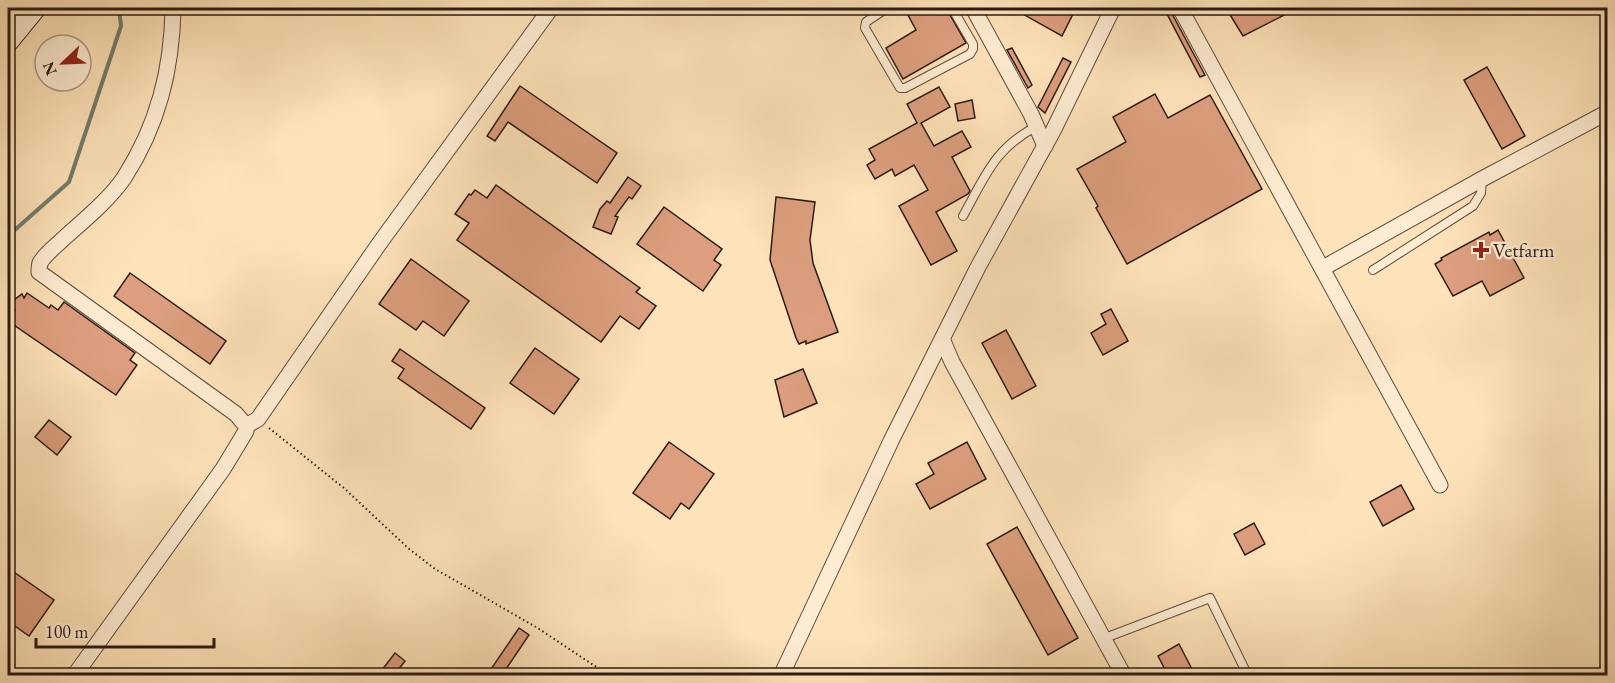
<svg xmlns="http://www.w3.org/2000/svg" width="1615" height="683" viewBox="0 0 1615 683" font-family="'EB Garamond',serif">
  <rect width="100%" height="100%" fill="#fee2b9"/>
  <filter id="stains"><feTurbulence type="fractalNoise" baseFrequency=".00333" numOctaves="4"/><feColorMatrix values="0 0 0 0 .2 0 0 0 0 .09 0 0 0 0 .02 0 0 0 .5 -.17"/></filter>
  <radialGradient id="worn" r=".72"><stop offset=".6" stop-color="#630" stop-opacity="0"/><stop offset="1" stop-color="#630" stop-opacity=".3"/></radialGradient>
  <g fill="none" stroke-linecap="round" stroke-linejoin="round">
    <polyline stroke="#727d6d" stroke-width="4" points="8,236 69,182 121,26 119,8"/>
  </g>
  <g fill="#dc9e7e" stroke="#2b1b14" stroke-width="1.5">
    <polygon points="921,8 946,8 966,43 903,79 886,48 916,30 908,15"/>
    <polygon points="1012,8 1076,8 1062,36"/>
    <polygon points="1239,8 1298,8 1243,36 1229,13"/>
    <polygon points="1171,12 1205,75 1200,77 1167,14"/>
    <polygon points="1012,48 1032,85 1028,88 1007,50"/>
    <polygon points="1063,58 1071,62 1045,113 1038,107"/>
    <polygon points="1487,67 1525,136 1502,149 1464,80"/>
    <polygon points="520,86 617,153 597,183 508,122 495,141 487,136"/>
    <polygon points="939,87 950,107 921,123 934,146 962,131 971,147 952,157 970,191 968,194 936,212 957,251 931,265 899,206 928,190 914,165 895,176 892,169 875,179 867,165 875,160 869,149 917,123 907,104"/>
    <polygon points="1155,94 1168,118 1210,95 1262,189 1127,264 1096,208 1098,206 1077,169 1126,142 1113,117"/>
    <polygon points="972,100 975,118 958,121 955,104"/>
    <polygon points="628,177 641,186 632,199 629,197 615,216 618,217 611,234 593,227 600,209 607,201 610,203"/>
    <polygon points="496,185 640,288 636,292 656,306 639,329 620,316 601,342 457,240 469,223 455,214 469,194 471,195 475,190 487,198"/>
    <polygon points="776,197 815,202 810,240 813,263 838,332 806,344 806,341 799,344 796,338 770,260"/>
    <polygon points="664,207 722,249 714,260 721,265 703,291 637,244"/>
    <polygon points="1498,230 1524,278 1490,296 1482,281 1453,296 1435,264 1442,260 1441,258 1489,232 1490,235"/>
    <polygon points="411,259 469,301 444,336 423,321 416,330 379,304"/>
    <polygon points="130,273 226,341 210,364 114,296"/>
    <polygon points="27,293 49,308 51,305 58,310 64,302 135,353 130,360 137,365 116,395 8,321 15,310 10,303 22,294 24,298"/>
    <polygon points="1111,309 1128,341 1103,355 1091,333 1106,324 1101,314"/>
    <polygon points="1006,330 1036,386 1012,399 982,343"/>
    <polygon points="535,348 579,379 554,414 510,383"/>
    <polygon points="400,349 485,408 471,429 398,378 404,369 392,361"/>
    <polygon points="803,369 817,403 784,417 775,380"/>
    <polygon points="49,420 71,437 57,455 35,437"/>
    <polygon points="669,442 714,474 689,509 681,503 670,519 633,493"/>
    <polygon points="967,442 986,479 930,509 916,484 934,474 928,463"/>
    <polygon points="1401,485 1414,509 1383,526 1370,502"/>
    <polygon points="1254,523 1265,544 1245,555 1234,534"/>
    <polygon points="1017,527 1078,638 1048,655 987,544"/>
    <polygon points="8,568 54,600 29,636 8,621"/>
    <polygon points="519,628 529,635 502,675 487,675"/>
    <polygon points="1179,644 1195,675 1168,675 1158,656"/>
    <polygon points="395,653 405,661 394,675 378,675"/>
  </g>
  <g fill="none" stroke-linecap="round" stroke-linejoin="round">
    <g stroke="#604d3d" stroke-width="10">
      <g id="service">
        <polyline points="887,8 866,22 865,28 900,88 905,88 970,54 973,49 973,44 952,8"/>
        <path d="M963 216C986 175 994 149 1037 126"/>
        <polyline points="1373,270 1473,206 1481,193 1482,180"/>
        <polyline points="1105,638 1210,598 1248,676"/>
      </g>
    </g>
    <g stroke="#604d3d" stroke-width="17">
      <g id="minor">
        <polyline points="973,8 1031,114 1045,146"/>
        <polyline points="1180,8 1440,485"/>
        <polyline points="1607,8 1608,8"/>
        <polyline points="1323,268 1482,179 1608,112"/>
        <polyline points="943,341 952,362 1124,676"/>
        <polyline points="246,426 258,419 379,244 551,8"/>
        <path d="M74 676 223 469 246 431V426L236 414 39 272C39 269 39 266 40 263 45 254 55 247 62 240 83 221 108 201 124 178 158 125 172 70 173 8"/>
        <polyline points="781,676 891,441 978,267 1053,131 1113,8"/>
      </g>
    </g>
    <g stroke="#2b1b14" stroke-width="23">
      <polyline id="secondary" points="8,41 35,8"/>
    </g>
    <polyline stroke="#2b1b14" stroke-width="2" stroke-dasharray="1.5 3" stroke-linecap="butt" points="269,428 345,489 408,548 435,569 536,627 610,676"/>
    <use href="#service" stroke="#feecd2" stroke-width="8"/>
    <use href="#minor" stroke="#feecd2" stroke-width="15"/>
    <use href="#secondary" stroke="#feecd2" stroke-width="21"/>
  </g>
  <path fill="#8f2418" stroke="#feecd2" stroke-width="2" d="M1478 241h6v6h6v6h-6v6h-6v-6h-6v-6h6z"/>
  <g text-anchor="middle" stroke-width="5" stroke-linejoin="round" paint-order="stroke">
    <g font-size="20" fill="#2b1b14" stroke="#feecd2" text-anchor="start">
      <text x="1493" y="257">Vetfarm</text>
    </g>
  </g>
  <rect width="1615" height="683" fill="none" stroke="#fee2b9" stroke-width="30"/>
  <rect x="9" y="9" width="1597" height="665" fill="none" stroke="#2b1b14" stroke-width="3"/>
  <rect x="15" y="15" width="1585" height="653" fill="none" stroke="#2b1b14" stroke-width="1.5"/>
  <g transform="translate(63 63) rotate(247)"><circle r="28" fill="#feecd2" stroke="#aa9886" stroke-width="1.5"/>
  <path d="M0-4.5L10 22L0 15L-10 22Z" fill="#8f2418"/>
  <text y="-9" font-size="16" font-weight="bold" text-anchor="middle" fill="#2b1b14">N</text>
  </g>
  <path d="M36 638v9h178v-9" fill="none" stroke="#2b1b14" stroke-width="3"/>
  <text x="45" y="638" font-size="18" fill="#2b1b14" stroke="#feecd2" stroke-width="4.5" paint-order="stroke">100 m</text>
  <rect width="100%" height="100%" filter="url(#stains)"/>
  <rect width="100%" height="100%" fill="url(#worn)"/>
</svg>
